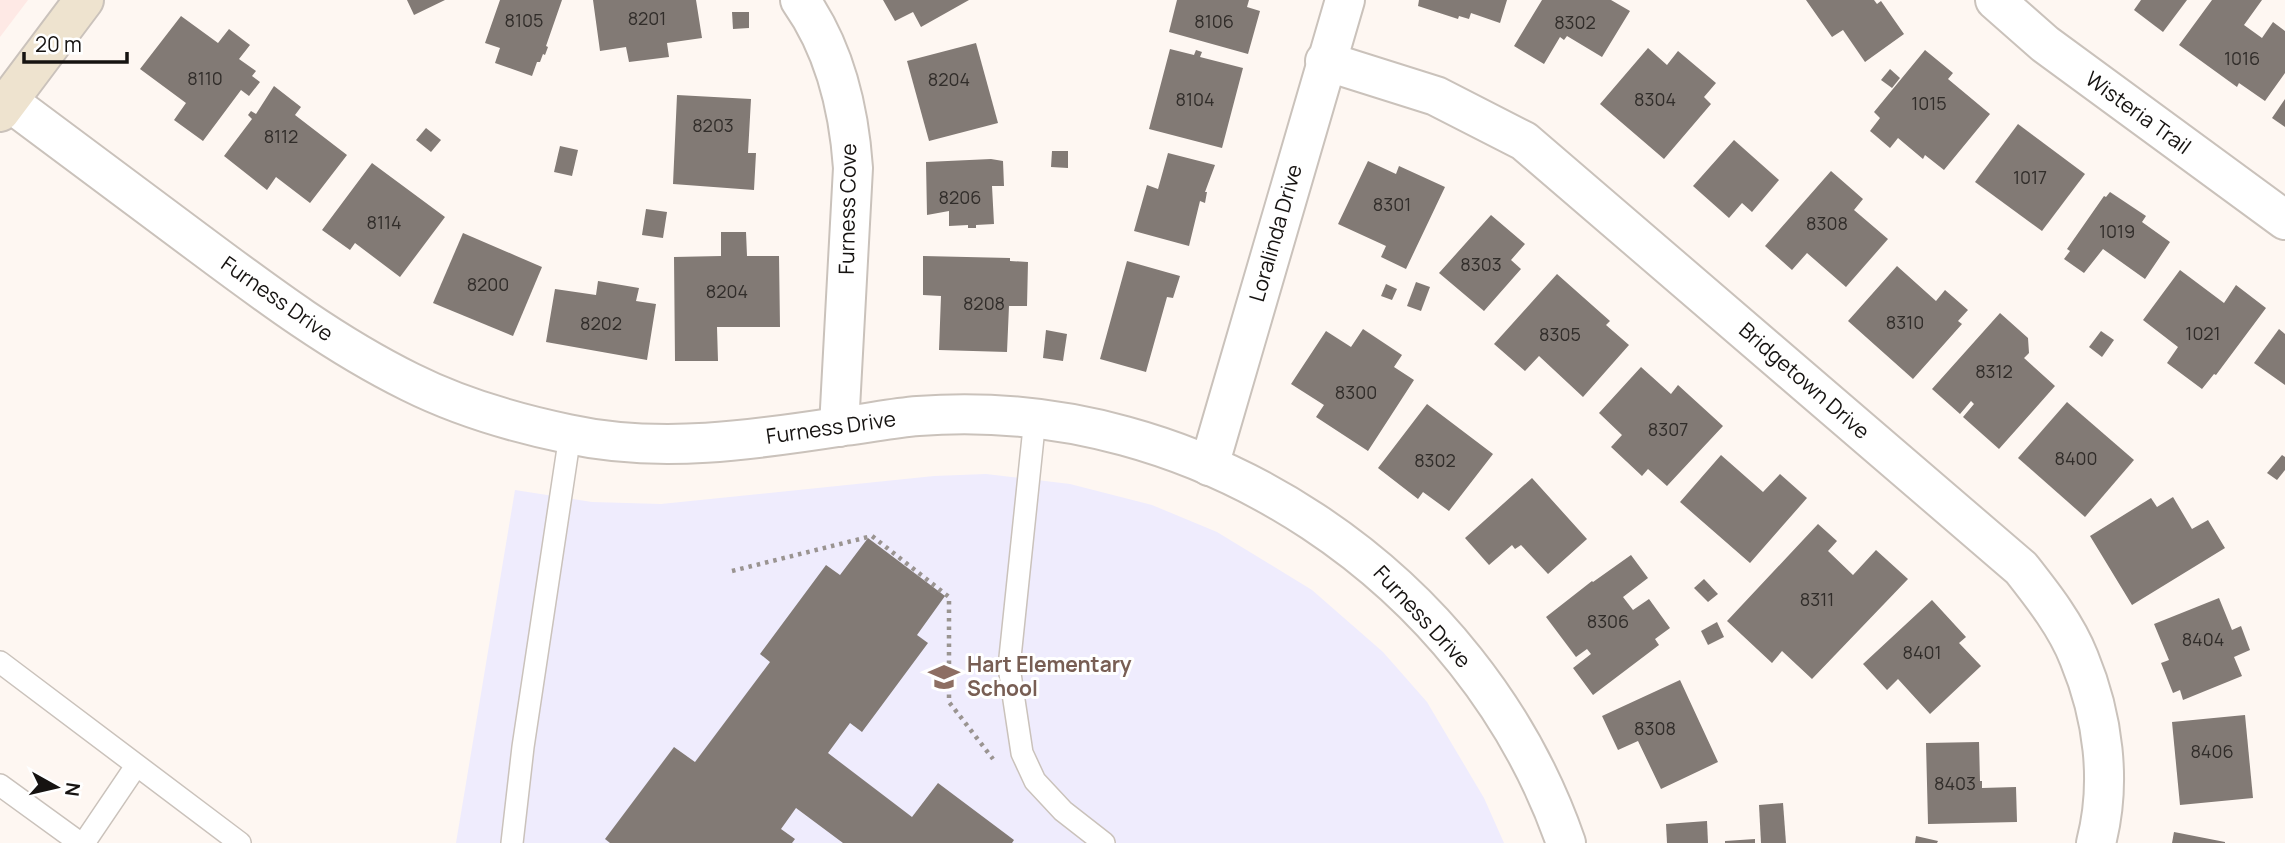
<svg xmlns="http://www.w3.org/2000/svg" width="2285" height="843" viewBox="0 0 2285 843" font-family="Manrope,sans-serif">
  <rect width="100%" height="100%" fill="#fef7f2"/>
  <polygon fill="#fee9e5" points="0,0 28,0 0,37"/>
  <polygon fill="#efecfd" points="986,474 1070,484 1152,505 1217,532 1312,590 1383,652 1427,702 1484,798 1504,843 456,843 515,490 592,502 661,504 934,476"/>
  <g fill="#827a75">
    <polygon points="407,0 445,0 414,15"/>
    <polygon points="500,0 562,0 546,46 548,47 545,55 543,54 540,62 537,62 532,76 495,63 500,48 485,43"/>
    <polygon points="593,0 696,0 702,38 667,43 669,57 629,62 626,47 600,51"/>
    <polygon points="883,0 969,0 921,27 913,12 895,21"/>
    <polygon points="1177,0 1249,0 1247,7 1260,11 1248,54 1169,32"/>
    <polygon points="1419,0 1507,0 1500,23 1471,13 1469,19 1459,16 1458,19 1418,6"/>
    <polygon points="1542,0 1611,0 1630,11 1602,57 1567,36 1564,40 1560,37 1544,64 1514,46"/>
    <polygon points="1806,0 1874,0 1877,4 1881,1 1904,34 1865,62 1843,30 1832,37"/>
    <polygon points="2141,0 2187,0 2163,32 2134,10"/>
    <polygon points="2212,0 2262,0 2244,25 2262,38 2273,22 2285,31 2285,73 2265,101 2239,83 2237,87 2179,45"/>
    <polygon points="732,12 749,12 749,28 733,29"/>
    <polygon points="181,16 218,43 229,29 250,45 239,59 256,71 252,76 260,82 249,96 241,90 203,141 174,120 186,103 140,69"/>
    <polygon points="976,43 998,123 929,141 907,61"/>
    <polygon points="1648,48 1667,65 1678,51 1716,83 1704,97 1711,104 1664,159 1600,104"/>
    <polygon points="1170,49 1194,55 1196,50 1202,52 1200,57 1243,68 1222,148 1149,129"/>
    <polygon points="1925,50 1953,73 1948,79 1990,114 1944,170 1925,155 1923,159 1898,138 1890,148 1870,131 1880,118 1874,112"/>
    <polygon points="1890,69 1900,78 1892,88 1881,80"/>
    <polygon points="274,86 301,107 295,115 347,155 310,203 276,177 267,190 224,156 252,119 248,115 251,111 256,114"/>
    <polygon points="677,95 751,99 748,153 756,153 754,190 673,184"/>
    <polygon points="2285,99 2285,127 2272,118"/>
    <polygon points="2018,124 2085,174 2042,231 1975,182"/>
    <polygon points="426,128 441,140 431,152 416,140"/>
    <polygon points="1734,140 1779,180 1752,212 1742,203 1729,218 1693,186"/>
    <polygon points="560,146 578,150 572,176 554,172"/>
    <polygon points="1052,151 1068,151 1068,168 1051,167"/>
    <polygon points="1168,153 1215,165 1205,192 1207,192 1205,203 1200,201 1189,246 1134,231 1147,185 1158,189"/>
    <polygon points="991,159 1003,161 1004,186 992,186 994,224 976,225 976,228 968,228 968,225 949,226 949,211 927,215 926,162"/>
    <polygon points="1368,161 1396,174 1399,166 1445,187 1406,269 1381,257 1386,246 1338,224"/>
    <polygon points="372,163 445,217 400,277 355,243 350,250 322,230"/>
    <polygon points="1831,171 1863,199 1854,210 1888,239 1846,287 1807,253 1792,270 1765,246"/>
    <polygon points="2110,192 2146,216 2142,222 2170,242 2145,279 2103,249 2084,273 2064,259 2070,251 2067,249 2104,196 2106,197"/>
    <polygon points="646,209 667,212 663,238 642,235"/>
    <polygon points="1491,215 1525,244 1511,260 1521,269 1484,311 1439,273"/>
    <polygon points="721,232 746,232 747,256 779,256 780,327 717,327 718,361 675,361 674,257 721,256"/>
    <polygon points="463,233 542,267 513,336 433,303"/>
    <polygon points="923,256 1010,258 1010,261 1028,262 1027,306 1009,306 1007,352 939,350 941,296 923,295"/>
    <polygon points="1127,261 1180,276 1173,298 1167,297 1146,372 1100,359"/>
    <polygon points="1897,266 1936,301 1945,290 1968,310 1958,321 1962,324 1913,379 1848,321"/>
    <polygon points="2180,270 2224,303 2236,285 2266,308 2216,375 2214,374 2202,389 2167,363 2178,347 2143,320"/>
    <polygon points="1557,274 1610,321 1606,325 1629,345 1583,397 1539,356 1525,371 1494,344"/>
    <polygon points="598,281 639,288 636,301 656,304 647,360 546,342 555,289 596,295"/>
    <polygon points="1416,282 1430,287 1421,311 1407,306"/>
    <polygon points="1386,284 1397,289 1392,300 1381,296"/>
    <polygon points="2000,313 2028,338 2029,353 2024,358 2055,386 1999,449 1963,417 1974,404 1971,401 1960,414 1932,389"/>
    <polygon points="1363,329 1402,355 1394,367 1414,380 1368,451 1316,417 1324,405 1291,384 1326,331 1351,347"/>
    <polygon points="2279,329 2285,334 2285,385 2254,363"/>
    <polygon points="1046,330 1067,334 1063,361 1043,358"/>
    <polygon points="2101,331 2114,340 2102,357 2089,347"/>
    <polygon points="1641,367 1671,394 1678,385 1723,426 1667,486 1648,469 1642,476 1611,447 1622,435 1599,413"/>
    <polygon points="2067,402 2134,460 2085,517 2018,458"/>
    <polygon points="1427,404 1493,454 1449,511 1423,492 1418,499 1378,468"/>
    <polygon points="1721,455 1763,492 1780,474 1807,498 1750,563 1680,502"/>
    <polygon points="2282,455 2285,457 2285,470 2277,480 2267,473"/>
    <polygon points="1532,478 1587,539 1548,574 1521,545 1515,549 1512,545 1489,565 1465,538"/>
    <polygon points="2173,497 2192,529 2208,520 2225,548 2132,605 2090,536 2151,498 2157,507"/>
    <polygon points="1818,524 1837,541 1828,551 1853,575 1876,550 1908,579 1812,679 1782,651 1772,663 1727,621"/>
    <polygon points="868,538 945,596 917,635 928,643 862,732 850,723 828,753 912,817 938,783 1014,840 1012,843 843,843 796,808 781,829 795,839 792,843 610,843 605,839 674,747 695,762 770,662 760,654 826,565 840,575"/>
    <polygon points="1631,555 1648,578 1623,597 1633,610 1649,599 1670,628 1655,639 1659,645 1593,695 1573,668 1591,654 1587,649 1576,657 1546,617 1592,581 1593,582"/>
    <polygon points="1704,579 1718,594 1708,602 1694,588"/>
    <polygon points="2219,598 2232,630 2241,626 2250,650 2234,657 2242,676 2183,700 2180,690 2173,693 2161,663 2169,660 2154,624"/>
    <polygon points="1932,600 1966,637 1959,643 1981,666 1930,714 1898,679 1887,690 1863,664"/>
    <polygon points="1717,622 1724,637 1708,645 1701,631"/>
    <polygon points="1680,680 1718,762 1661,789 1638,741 1618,750 1602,716"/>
    <polygon points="2245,715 2253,798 2180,805 2172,722"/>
    <polygon points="1979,742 1980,781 1982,781 1982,788 2016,787 2017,822 1928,824 1926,743"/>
    <polygon points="1783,803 1786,843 1761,843 1759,805"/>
    <polygon points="1707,821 1708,843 1667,843 1666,824"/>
    <polygon points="2174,832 2225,842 2225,843 2172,843"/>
    <polygon points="1916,836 1938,841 1937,843 1915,843"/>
    <polygon points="1755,839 1755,843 1725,843 1725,841"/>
  </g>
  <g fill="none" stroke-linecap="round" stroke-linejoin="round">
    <g stroke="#cac2bb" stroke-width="24">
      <g id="lane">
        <polyline points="1035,418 1009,667 1022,753 1035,781 1063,811 1104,843"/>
        <polyline points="0,662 240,843"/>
        <polyline points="0,785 80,843"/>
        <polyline points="84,843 136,766"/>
        <polyline points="512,843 523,747 570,435"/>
      </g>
    </g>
    <g stroke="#cac2bb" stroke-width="42">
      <g id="street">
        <path d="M800 0C834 48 849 110 853 168L839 427"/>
        <polyline points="1995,0 2045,44 2285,220"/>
        <path d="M1325 61 1436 96 1524 141 2021 568C2043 596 2066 625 2079 658 2103 716 2112 782 2096 843"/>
        <path d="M8 101C73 149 137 197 201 245 268 295 335 345 410 382 458 406 515 423 568 434 659 454 754 440 844 426 869 423 893 418 918 416 1199 394 1474 577 1566 843"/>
        <polyline points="1209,466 1345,0"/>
      </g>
    </g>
    <g stroke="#cac2bb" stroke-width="42">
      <polyline id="secondary" points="0,112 84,0"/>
    </g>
    <polyline stroke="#9a9491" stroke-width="4.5" stroke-dasharray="3.5 5" stroke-linecap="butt" points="732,571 872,536 949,597 949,702 993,759"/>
    <use href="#lane" stroke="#fff" stroke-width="21"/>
    <use href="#street" stroke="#fff" stroke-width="38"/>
    <use href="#secondary" stroke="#eee3cf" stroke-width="38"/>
  </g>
  <defs>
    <g id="school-bare" transform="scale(2.415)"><path d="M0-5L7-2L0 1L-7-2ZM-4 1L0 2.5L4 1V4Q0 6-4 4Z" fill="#8d6e63" stroke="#fff" stroke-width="2.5" paint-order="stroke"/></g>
  </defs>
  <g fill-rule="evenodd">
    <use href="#school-bare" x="944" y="677"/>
  </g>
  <g text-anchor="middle" stroke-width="6" stroke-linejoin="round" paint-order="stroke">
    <g font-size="18" fill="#312d2a">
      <text x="647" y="25">8201</text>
      <text x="524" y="27">8105</text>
      <text x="1214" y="28">8106</text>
      <text x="1575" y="29">8302</text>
      <text x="2242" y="65">1016</text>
      <text x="205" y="85">8110</text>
      <text x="949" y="86">8204</text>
      <text x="1195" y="106">8104</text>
      <text x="1655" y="106">8304</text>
      <text x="1929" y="110">1015</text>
      <text x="713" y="132">8203</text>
      <text x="281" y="143">8112</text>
      <text x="2030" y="184">1017</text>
      <text x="960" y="204">8206</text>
      <text x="1392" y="211">8301</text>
      <text x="384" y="229">8114</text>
      <text x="1827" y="230">8308</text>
      <text x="2117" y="238">1019</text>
      <text x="1481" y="271">8303</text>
      <text x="488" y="291">8200</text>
      <text x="727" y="298">8204</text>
      <text x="984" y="310">8208</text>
      <text x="1905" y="329">8310</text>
      <text x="601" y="330">8202</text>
      <text x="2203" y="340">1021</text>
      <text x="1560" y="341">8305</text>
      <text x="1994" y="378">8312</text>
      <text x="1356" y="399">8300</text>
      <text x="1668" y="436">8307</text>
      <text x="2076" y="465">8400</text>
      <text x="1435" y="467">8302</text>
      <text x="1817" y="606">8311</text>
      <text x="1608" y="628">8306</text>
      <text x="2203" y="646">8404</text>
      <text x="1922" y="659">8401</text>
      <text x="1655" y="735">8308</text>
      <text x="2212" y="758">8406</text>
      <text x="1955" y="790">8403</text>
    </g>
    <g font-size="21" fill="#161311" stroke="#fff">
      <text transform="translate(2138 113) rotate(36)" y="7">Wisteria Trail</text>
      <text transform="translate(848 209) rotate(-89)" y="7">Furness Cove</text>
      <text transform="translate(1276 233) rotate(-74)" y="7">Loralinda Drive</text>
      <text transform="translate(277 299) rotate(35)" y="7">Furness Drive</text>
      <text transform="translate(1804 381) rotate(41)" y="7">Bridgetown Drive</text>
      <text transform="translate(831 428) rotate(-8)" y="7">Furness Drive</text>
      <text transform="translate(1422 617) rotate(47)" y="7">Furness Drive</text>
    </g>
    <g font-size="21" font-weight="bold" fill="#785e54" stroke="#fff" text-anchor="start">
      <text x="967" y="672">Hart Elementary<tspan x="967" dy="24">School</tspan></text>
    </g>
  </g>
  <g transform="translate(56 787) rotate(98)" stroke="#ffffff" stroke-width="5" paint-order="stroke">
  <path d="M0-5L12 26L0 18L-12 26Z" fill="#161311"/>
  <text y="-10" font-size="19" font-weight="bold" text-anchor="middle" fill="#161311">N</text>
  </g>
  <path d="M24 52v10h103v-10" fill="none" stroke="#161311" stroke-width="3.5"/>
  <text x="35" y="52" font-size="21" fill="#161311" stroke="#ffffff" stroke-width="5" paint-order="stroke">20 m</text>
</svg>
